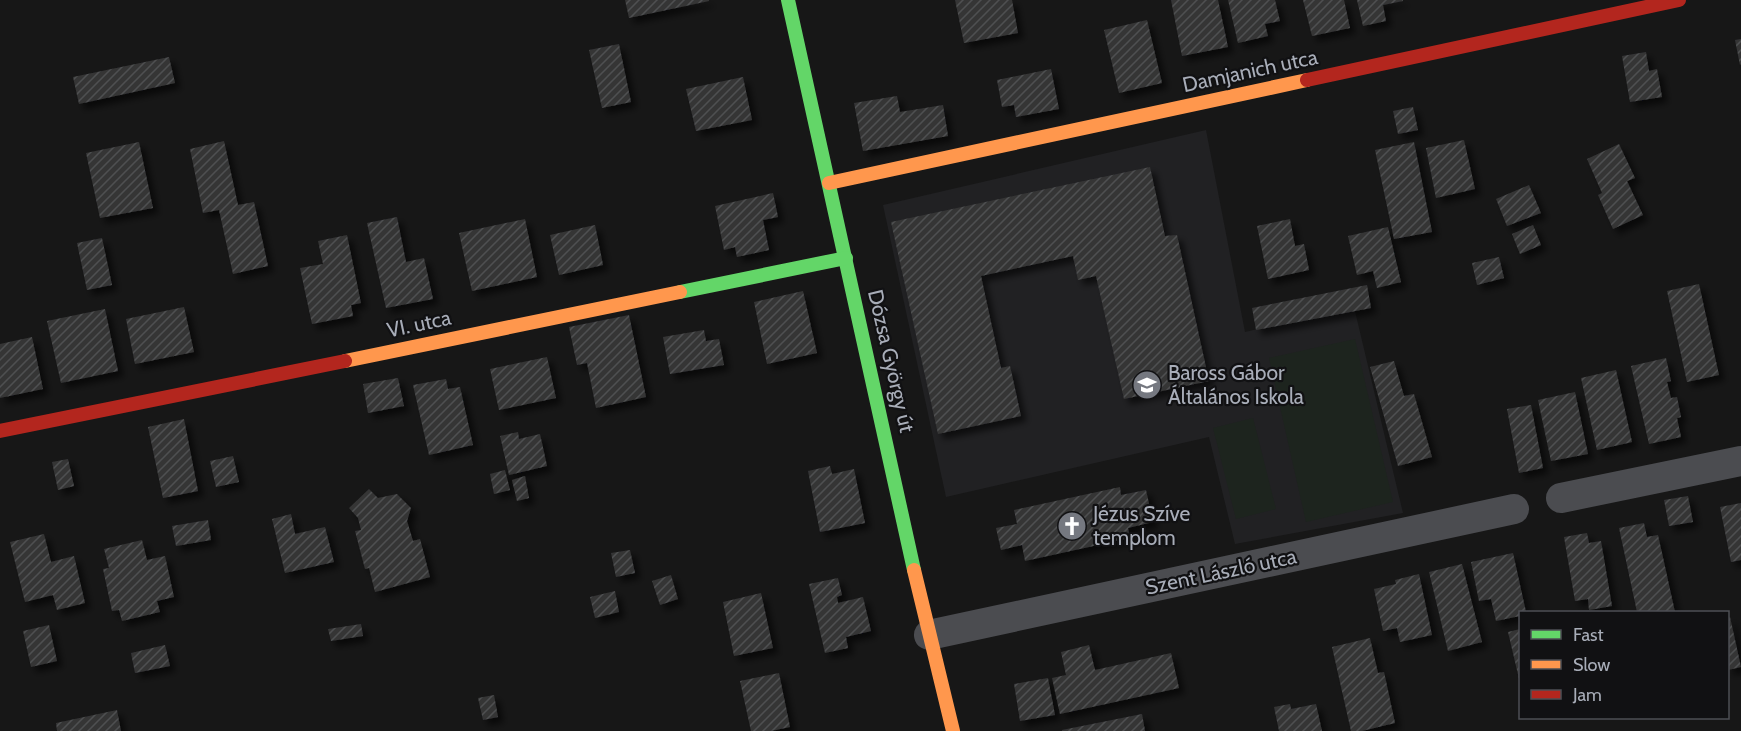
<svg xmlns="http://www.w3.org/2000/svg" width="1741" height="731" viewBox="0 0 1741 731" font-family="Cabin,sans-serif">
  <defs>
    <pattern id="building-hatch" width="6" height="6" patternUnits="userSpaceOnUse" patternTransform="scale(1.5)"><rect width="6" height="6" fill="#353536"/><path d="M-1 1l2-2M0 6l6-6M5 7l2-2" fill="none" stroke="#4f5051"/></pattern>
    <filter id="shadow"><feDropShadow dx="5.5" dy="5.5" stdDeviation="3" flood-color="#0009"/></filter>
  </defs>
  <rect width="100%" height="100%" fill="#171717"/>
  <polygon fill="#212123" points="1206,130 1245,332 1354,307 1403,513 1235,544 1209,437 946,497 883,205"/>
  <g fill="#1d241e">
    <polygon points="1355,339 1393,502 1306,522 1269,358"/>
    <polygon points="1253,418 1276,509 1236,519 1213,428"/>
  </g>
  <g fill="url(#building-hatch)" filter="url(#shadow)">
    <polygon points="625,0 709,0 709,1 629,18"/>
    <polygon points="955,0 1012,0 1018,33 964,43"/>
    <polygon points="1171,0 1218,0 1228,47 1182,56"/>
    <polygon points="1228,0 1275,0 1280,21 1265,24 1268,36 1238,43"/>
    <polygon points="1303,0 1344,0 1350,28 1312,36"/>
    <polygon points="1357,0 1403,0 1403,1 1383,5 1386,21 1363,26"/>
    <polygon points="1147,20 1162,83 1119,93 1104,30"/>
    <polygon points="1741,39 1741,64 1740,65 1735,40"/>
    <polygon points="619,44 631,102 602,108 589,50"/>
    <polygon points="1646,52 1649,71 1657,69 1662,97 1630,102 1622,56"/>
    <polygon points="169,57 175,83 79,104 73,77"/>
    <polygon points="1051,69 1059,109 1016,117 1014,105 1002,107 997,80"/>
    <polygon points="743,77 752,120 696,131 686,89"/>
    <polygon points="897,96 900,112 943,105 948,136 863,151 854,103"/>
    <polygon points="1413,107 1418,130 1398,134 1393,111"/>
    <polygon points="1464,140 1475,189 1436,198 1426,148"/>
    <polygon points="224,141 238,205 254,202 268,266 233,274 219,210 203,213 190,149"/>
    <polygon points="139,142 153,208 100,218 86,153"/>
    <polygon points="1414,142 1432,232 1394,239 1375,150"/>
    <polygon points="1619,144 1635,178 1627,181 1643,215 1613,229 1598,195 1602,193 1587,159"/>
    <polygon points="1150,167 1165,236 1177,235 1209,381 1124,399 1096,276 1078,280 1073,256 981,276 1001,368 1010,366 1021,416 938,434 891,222"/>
    <polygon points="1529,185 1541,213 1507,226 1496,199"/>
    <polygon points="773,193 778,217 763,220 769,250 737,257 735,247 724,250 715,206"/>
    <polygon points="397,217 406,262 424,258 433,299 386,308 367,223"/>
    <polygon points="525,219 537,277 472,291 459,233"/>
    <polygon points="1290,219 1295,246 1304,244 1309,270 1268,279 1257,226"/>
    <polygon points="595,225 603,265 559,275 550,235"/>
    <polygon points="1533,225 1541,245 1520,254 1512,234"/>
    <polygon points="1388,227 1401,282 1377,288 1373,271 1357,275 1348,236"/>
    <polygon points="347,235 361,303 351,305 353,316 312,324 300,268 323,264 318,241"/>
    <polygon points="102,238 112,285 87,290 77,243"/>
    <polygon points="1499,257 1504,278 1477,285 1472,263"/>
    <polygon points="1699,284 1719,375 1687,382 1667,291"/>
    <polygon points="1367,285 1371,308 1256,330 1252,308"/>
    <polygon points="803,291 817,353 767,364 754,302"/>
    <polygon points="184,307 194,352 135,364 126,319"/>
    <polygon points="105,309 118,371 61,383 47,321"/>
    <polygon points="629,315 646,397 596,408 587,363 577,365 569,327"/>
    <polygon points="704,330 706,341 719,339 724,365 670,374 663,337"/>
    <polygon points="32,337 43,389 0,398 0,344"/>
    <polygon points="547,357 556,398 499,410 490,369"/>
    <polygon points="1666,358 1671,381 1667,382 1671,398 1677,397 1681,417 1677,418 1681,437 1649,444 1631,366"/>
    <polygon points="1394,361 1404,396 1414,394 1432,457 1398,466 1370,367"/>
    <polygon points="1616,370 1632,442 1597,450 1581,378"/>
    <polygon points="398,378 404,406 368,413 363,384"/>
    <polygon points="446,379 448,389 460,387 473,445 429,455 413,385"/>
    <polygon points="1575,392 1588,454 1551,461 1538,400"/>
    <polygon points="1531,405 1543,468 1519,473 1507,409"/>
    <polygon points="184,419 198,491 163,498 148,427"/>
    <polygon points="518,432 519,439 540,434 547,466 509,475 500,436"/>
    <polygon points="233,456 239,482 216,487 210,461"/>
    <polygon points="68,459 74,486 58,490 52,462"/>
    <polygon points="830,466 832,474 854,469 865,523 820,532 808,471"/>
    <polygon points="505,470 510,490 494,494 490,474"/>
    <polygon points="525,476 529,498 517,501 512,480"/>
    <polygon points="1120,487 1121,495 1146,490 1153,522 1128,528 1130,538 1025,561 1022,545 1001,550 996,528 1017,524 1014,510"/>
    <polygon points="369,489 378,498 397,494 411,508 407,521 413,541 420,539 430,577 375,592 369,568 365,569 355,531 361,530 358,518 349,508"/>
    <polygon points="1688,496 1693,522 1669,526 1664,500"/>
    <polygon points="1741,503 1741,560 1731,562 1720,507"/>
    <polygon points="291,514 295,534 325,527 334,562 285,573 272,519"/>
    <polygon points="208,520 211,540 176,546 172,526"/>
    <polygon points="1644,523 1647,537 1658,535 1675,612 1637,612 1619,528"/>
    <polygon points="1587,533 1589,543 1601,541 1612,606 1589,610 1588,599 1575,601 1564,537"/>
    <polygon points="44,534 51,562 74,556 85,603 57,610 53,595 25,602 10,542"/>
    <polygon points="142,540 147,560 165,556 174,597 157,601 160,612 122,621 119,610 112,611 103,569 109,568 104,549"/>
    <polygon points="630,550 635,573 616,577 611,553"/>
    <polygon points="1513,553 1526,612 1520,612 1520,616 1496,621 1491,599 1479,601 1471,562"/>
    <polygon points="1462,564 1482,642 1448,651 1429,572"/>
    <polygon points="1419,574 1432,635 1400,642 1397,628 1383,631 1374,589 1396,584 1395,580"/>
    <polygon points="671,575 678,599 660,605 652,581"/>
    <polygon points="838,578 842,595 837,597 838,603 863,597 871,631 846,637 848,648 825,653 809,584"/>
    <polygon points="615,591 619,612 595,618 590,597"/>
    <polygon points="761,593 773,648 734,656 723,602"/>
    <polygon points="1730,617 1741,667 1728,670 1728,618"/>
    <polygon points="361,624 363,636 331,641 328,629"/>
    <polygon points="49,625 57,661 31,667 23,631"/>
    <polygon points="1520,629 1520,683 1508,632"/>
    <polygon points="1370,638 1378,673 1384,672 1395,723 1362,731 1351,731 1332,647"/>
    <polygon points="165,645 170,666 135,673 131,653"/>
    <polygon points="1089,645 1095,670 1171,653 1179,688 1060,714 1052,678 1066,675 1061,652"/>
    <polygon points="779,673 790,727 771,731 751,731 740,681"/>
    <polygon points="1048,678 1055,715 1020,721 1014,684"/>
    <polygon points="494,695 498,717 483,720 478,698"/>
    <polygon points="1290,704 1291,709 1316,704 1322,731 1279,731 1274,707"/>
    <polygon points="117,710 121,731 57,731 56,723"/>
    <polygon points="1142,714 1145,731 1062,731 1062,730"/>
  </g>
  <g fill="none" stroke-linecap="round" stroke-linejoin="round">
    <g stroke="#4b4c50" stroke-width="30">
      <polyline points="1561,498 1741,461"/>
      <polyline points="929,635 1514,509"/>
    </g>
    <g stroke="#63d668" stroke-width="14">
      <polyline points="788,0 914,570"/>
      <polyline points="680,292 846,258"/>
    </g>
    <g stroke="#ff974d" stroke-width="14">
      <polyline points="829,183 1307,80"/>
      <polyline points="345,361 680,292"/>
      <polyline points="914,570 953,731"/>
    </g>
    <g stroke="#b3261e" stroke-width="14">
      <polyline points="1307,80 1679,0"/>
      <polyline points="0,431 345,361"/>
    </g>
  </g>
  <defs>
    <g id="school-disc" transform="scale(1.5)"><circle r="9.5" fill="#757880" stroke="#111113"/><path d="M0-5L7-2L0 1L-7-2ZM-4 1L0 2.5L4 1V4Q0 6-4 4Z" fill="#fff"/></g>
    <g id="church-disc" transform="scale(1.5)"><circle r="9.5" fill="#757880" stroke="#111113"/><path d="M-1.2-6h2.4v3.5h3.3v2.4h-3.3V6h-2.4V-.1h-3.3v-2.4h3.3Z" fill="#fff"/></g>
  </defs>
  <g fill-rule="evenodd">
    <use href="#school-disc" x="1147" y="385"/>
    <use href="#church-disc" x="1072" y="526"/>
  </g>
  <g text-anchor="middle" stroke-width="4.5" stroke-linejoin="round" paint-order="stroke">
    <g font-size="21" fill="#a8adb8" stroke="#111113">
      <text transform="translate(1250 71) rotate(-12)" y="7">Damjanich utca</text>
      <text transform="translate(419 324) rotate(-12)" y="7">VI. utca</text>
      <text transform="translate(891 361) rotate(77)" y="7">Dózsa György út</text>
      <text transform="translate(1221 572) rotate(-12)" y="7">Szent László utca</text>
    </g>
    <g font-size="21" fill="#a8adb8" stroke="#111113" text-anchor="start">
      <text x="1168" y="380">Baross Gábor<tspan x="1168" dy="24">Általános Iskola</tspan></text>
      <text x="1093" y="521">Jézus Szíve<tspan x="1093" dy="24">templom</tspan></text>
    </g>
  </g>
  <rect x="1519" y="611" width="210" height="108" fill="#111113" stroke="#4d4f55" stroke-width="1.5"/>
  <rect x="1531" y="630" width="30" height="9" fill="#63d668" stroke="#4d4f55" stroke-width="1.5"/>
  <text x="1573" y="641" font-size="18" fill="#a8adb8">Fast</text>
  <rect x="1531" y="660" width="30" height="9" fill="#ff974d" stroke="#4d4f55" stroke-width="1.5"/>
  <text x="1573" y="671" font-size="18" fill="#a8adb8">Slow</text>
  <rect x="1531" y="690" width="30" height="9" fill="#b3261e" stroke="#4d4f55" stroke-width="1.5"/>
  <text x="1573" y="701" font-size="18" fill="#a8adb8">Jam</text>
</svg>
